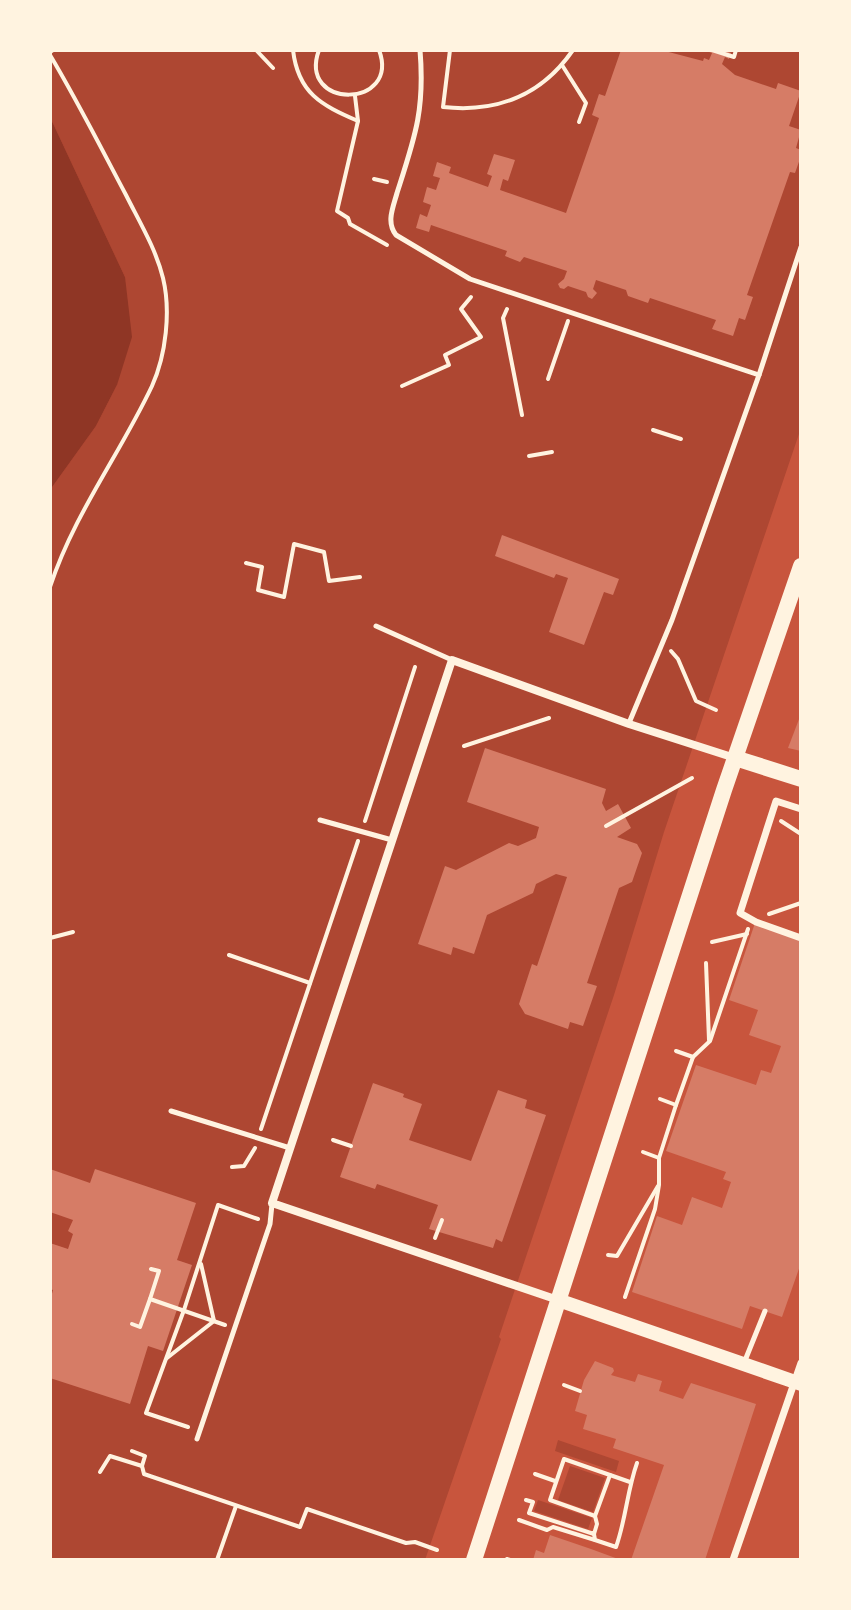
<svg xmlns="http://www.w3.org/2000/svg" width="851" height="1610" viewBox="0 0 851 1610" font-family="'Fira Sans Condensed',sans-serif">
  <rect width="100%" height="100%" fill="#c8553d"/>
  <g fill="#ae4732">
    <polygon points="50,50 801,50 801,428 664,832 614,995 499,1337 501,1339 425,1560 50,1560 50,490 96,426 117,385 125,277 50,117"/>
    <polygon points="558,1440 619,1461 616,1472 555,1451"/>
    <polygon points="570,1466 605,1478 593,1512 558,1500"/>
    <polygon points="538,1500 592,1518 588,1529 534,1511"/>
  </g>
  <polygon fill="#8f3625" points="50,117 125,277 132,337 117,385 96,426 50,490"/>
  <g fill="#d67c66">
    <polygon points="621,50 661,50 703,61 704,58 709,60 712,53 704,50 723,50 731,53 729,59 725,57 722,64 735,75 776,89 778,83 801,91 789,126 801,130 796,148 801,150 801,156 795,173 790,172 747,295 753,297 745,320 739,318 733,336 712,329 716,320 650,298 648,303 628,296 626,290 596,280 593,289 597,293 592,299 588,297 586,292 568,286 564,289 560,288 558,284 564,279 567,271 524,257 520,262 505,256 507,251 431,225 429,232 416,228 420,214 427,217 431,205 423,202 427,187 436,190 440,178 433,176 437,162 451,167 449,173 488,187 492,176 487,174 494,154 515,160 508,181 503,179 500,190 566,213 599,118 592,115 599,94 605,96"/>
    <polygon points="502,535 619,579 613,595 604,592 584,645 549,632 568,578 556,574 554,578 495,556"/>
    <polygon points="801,714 801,751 788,748"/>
    <polygon points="485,748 606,789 602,803 606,811 618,804 631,828 617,837 637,844 642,853 632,882 619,888 587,983 597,986 583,1026 570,1022 568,1029 525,1014 519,1004 532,964 537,966 567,877 556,874 536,884 533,893 487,915 474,954 453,947 451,955 418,944 445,866 456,870 509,843 518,846 536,838 539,827 467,802"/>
    <polygon points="755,923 801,939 801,1263 782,1317 750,1306 742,1329 632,1292 657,1216 682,1225 692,1197 722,1208 731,1182 723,1179 726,1172 666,1151 696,1065 756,1085 761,1070 771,1073 781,1046 749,1035 758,1010 729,1000"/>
    <polygon points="373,1083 404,1094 403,1097 422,1104 409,1140 471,1161 498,1090 527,1100 525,1108 546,1115 502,1242 496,1239 493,1248 429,1229 438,1205 377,1184 375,1189 340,1177"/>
    <polygon points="50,1169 90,1183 95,1169 196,1203 177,1260 192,1265 163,1351 148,1346 130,1404 50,1378 50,1301 53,1290 50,1289 50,1243 68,1249 73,1234 68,1231 73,1220 50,1212"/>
    <polygon points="595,1361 613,1368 614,1371 611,1375 635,1382 638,1374 662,1381 659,1391 683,1399 691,1383 756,1404 705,1560 631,1560 664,1465 613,1448 616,1439 583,1429 587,1415 575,1411 584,1380"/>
    <polygon points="550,1535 591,1549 621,1560 533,1560 536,1550 544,1553"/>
  </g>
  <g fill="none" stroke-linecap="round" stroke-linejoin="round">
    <g stroke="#fff3e0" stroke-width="4">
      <polyline points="256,50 273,68"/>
      <path d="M293 50C298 93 321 105 358 121"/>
      <path d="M319 50C297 110 401 109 379 50"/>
      <path d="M450 50 443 107C497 113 542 95 573 50"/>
      <polyline points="712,50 734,57 736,50"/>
      <polyline points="50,52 53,50"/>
      <path d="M50 55C77 100 101 148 126 195 139 221 156 249 163 278 171 311 166 355 152 386 120 454 74 514 50 587"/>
      <polyline points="562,65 586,103 579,122"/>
      <polyline points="355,96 358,121 337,211 348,218 350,224 387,245"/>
      <polyline points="374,179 387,182"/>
      <polyline points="507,309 503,318 522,415"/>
      <polyline points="548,379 568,321"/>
      <polyline points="402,386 449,365 445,355 481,337 461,309 471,297"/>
      <polyline points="653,430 681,439"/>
      <polyline points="529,456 552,452"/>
      <polyline points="246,563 262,567 258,590 284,597 294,544 324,552 329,581 360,577"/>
      <polyline points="671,651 678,659 696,701 716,710"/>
      <polyline points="464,746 549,718"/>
      <polyline points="365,821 415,667"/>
      <polyline points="781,821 801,834"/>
      <polyline points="606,826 692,778"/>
      <polyline points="769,914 801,903"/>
      <polyline points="50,938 73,932"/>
      <polyline points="712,942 747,934"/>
      <polyline points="229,955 310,983"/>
      <polyline points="706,963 709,1040"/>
      <polyline points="676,1051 693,1057"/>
      <polyline points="660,1099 676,1105"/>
      <polyline points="261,1129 358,841"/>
      <polyline points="333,1140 351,1146"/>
      <polyline points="643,1152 659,1158"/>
      <polyline points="232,1167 244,1166 255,1148"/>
      <polyline points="435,1238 442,1220"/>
      <polyline points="608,1255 617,1256 658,1186"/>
      <polyline points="151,1269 159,1271 150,1299 225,1325"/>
      <polyline points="625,1297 655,1209 659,1185 659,1158 676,1105 693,1057 710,1041 748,929"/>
      <polyline points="132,1324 140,1327 150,1299"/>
      <polyline points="167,1358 214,1321 201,1264"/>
      <polyline points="564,1385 580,1391"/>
      <polyline points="188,1427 146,1413 184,1310 218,1205 258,1219"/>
      <polyline points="132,1451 145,1456 142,1466 144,1474 300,1527 307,1509 406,1543 415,1542 437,1550"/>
      <polygon points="564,1459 610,1475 595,1516 550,1500"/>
      <polyline points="100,1472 110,1456 142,1466"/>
      <polyline points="535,1474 555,1481"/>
      <polyline points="610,1475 630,1482"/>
      <polyline points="526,1500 533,1502 529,1513 594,1534 597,1524 595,1516"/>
      <polyline points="519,1520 547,1530 553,1527 595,1540"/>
      <path d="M594 1534 595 1540 616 1547C626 1519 627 1491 637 1463"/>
      <polyline points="507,1559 510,1560"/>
      <polyline points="217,1560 236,1506"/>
    </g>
    <g stroke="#fff3e0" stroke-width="5">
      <path d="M420 50C425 110 415 137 397 193 393 208 386 222 396 235L470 279 759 375"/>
      <polyline points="376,626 452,660"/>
      <polyline points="629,723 672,620 759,375 801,247"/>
      <polyline points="320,820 392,840"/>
      <polyline points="171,1111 290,1148"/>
      <polyline points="744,1363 765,1311"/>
      <polyline points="197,1439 270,1224 272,1204"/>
    </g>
    <g stroke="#fff3e0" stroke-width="7">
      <polyline points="801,809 776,801 740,913 756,922 801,938"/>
      <polyline points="733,1560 801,1363"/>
    </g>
    <polyline stroke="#fff3e0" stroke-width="8" points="558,1300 272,1203 452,660 629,724 735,758"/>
    <polyline stroke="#fff3e0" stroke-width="14" points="558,1300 801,1384"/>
    <g stroke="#fff3e0" stroke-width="16">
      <polyline points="735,758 801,779"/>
      <polyline points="474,1560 724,790 801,566"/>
    </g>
  </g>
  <rect width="851" height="1610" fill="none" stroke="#fff3e0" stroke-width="104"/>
</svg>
